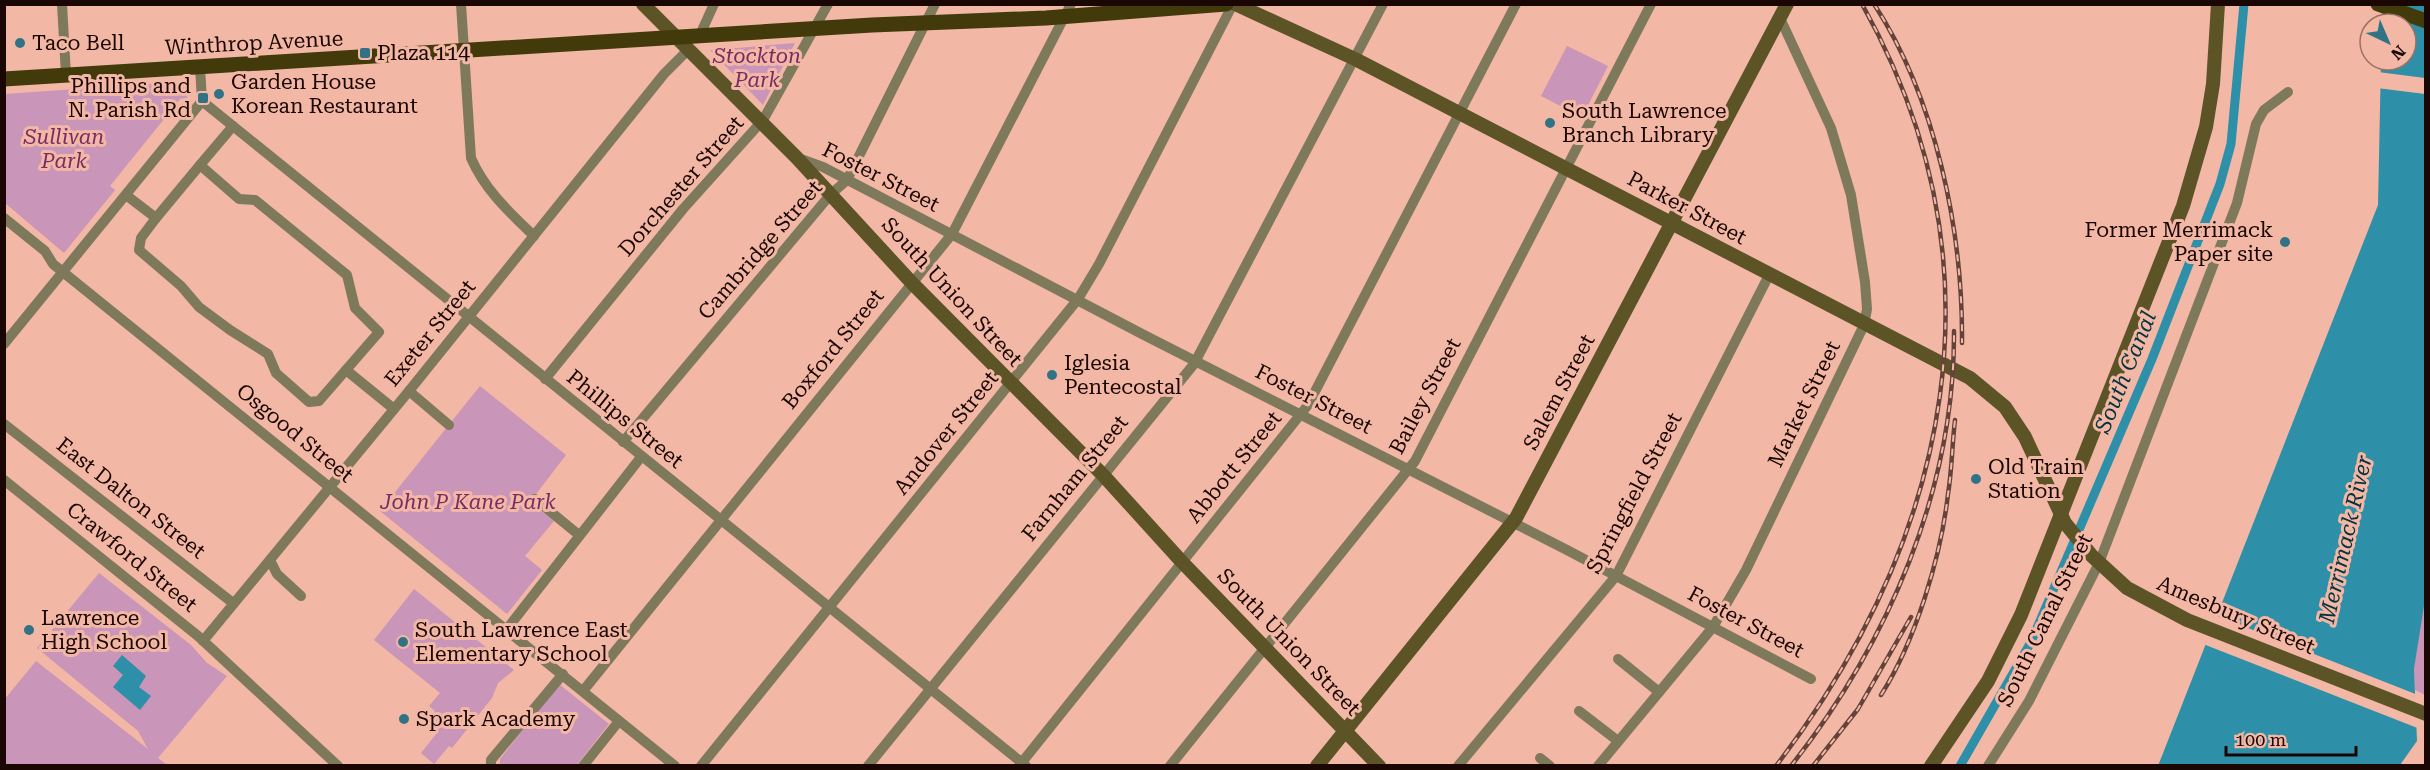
<svg xmlns="http://www.w3.org/2000/svg" width="2430" height="770" viewBox="0 0 2430 770" font-family="'Roboto Serif',serif">
  <rect width="100%" height="100%" fill="#f2b7a5"/>
  <g fill="#c995b8">
    <polygon points="795,43 763,105 710,50 714,50"/>
    <polygon points="1567,46 1608,66 1582,117 1541,96"/>
    <polygon points="177,82 185,85 189,91 186,102 181,98 110,186 115,190 64,253 5,203 5,94"/>
    <polygon points="480,386 566,455 530,502 554,521 525,556 542,570 507,614 380,511"/>
    <polygon points="99,573 191,645 207,663 227,676 158,758 167,765 5,765 4,700 36,661 148,749 138,731 37,648"/>
    <polygon points="414,589 514,670 498,683 492,698 452,748 449,746 434,764 421,753 436,734 430,729 435,722 430,717 435,711 429,706 440,693 374,640"/>
    <polygon points="2425,593 2425,695 2415,690 2414,669"/>
    <polygon points="559,684 609,724 577,765 500,765 500,759"/>
  </g>
  <g fill="#2e8fa8">
    <polygon points="2382,5 2425,5 2426,593 2414,669 2417,741 2400,765 2158,766 2378,205 2381,60 2406,60 2406,24 2382,24"/>
    <polygon points="122,655 146,676 139,687 151,696 140,710 113,687 123,675 113,666"/>
  </g>
  <g fill="#f2b7a5">
    <polygon points="2378,72 2425,78 2425,94 2377,88"/>
    <polygon points="2215,615 2418,695 2420,729 2203,644"/>
  </g>
  <g fill="none" stroke-linecap="round" stroke-linejoin="round">
    <polyline stroke="#2e8fa8" stroke-width="9" points="1960,766 2031,642 2152,359 2220,184 2231,144 2244,4"/>
    <g stroke="#7f795c" stroke-width="10">
      <polyline points="62,4 66,75"/>
      <path d="M461 4 471 158C485 190 508 211 534 236"/>
      <polyline points="699,37 714,4"/>
      <polyline points="202,101 1026,766"/>
      <polyline points="798,158 823,167 1144,335 1567,550 1811,679"/>
      <polyline points="126,195 156,218 141,238 139,250 181,286 199,307 230,330 268,354 276,373 309,402 319,401 379,332 355,308 347,275 255,200 239,199 200,165 233,126"/>
      <polyline points="4,218 45,251 53,264 675,766"/>
      <polyline points="156,218 200,165"/>
      <polyline points="4,344 202,101 200,67"/>
      <polyline points="346,370 394,409"/>
      <polyline points="545,379 683,209 763,120 828,4"/>
      <polyline points="409,391 449,425"/>
      <polyline points="4,424 233,603"/>
      <polyline points="623,442 830,195 847,180 935,4"/>
      <polyline points="4,480 198,636 338,766"/>
      <polyline points="535,499 579,535"/>
      <polyline points="270,560 277,574 301,596"/>
      <polyline points="507,629 641,457"/>
      <polyline points="203,641 409,391 664,74 688,50"/>
      <polyline points="1618,659 1659,692"/>
      <polyline points="583,691 952,234 1071,4"/>
      <polyline points="1579,711 1618,741"/>
      <polyline points="1540,758 1550,766"/>
      <polyline points="491,766 491,760 563,674"/>
      <polyline points="583,766 619,721"/>
      <polyline points="701,766 1078,299 1099,264 1233,4"/>
      <polyline points="868,766 1194,364 1383,4"/>
      <polyline points="1019,766 1308,405 1516,4"/>
      <polyline points="1170,766 1415,461 1651,4"/>
      <polyline points="1458,766 1616,576 1769,275"/>
      <polyline points="1598,766 1713,627 1746,570 1864,325 1867,309 1865,282 1851,195 1831,128 1780,18"/>
      <polyline points="1988,766 2029,701 2099,563 2237,203 2256,124 2264,110 2288,92"/>
    </g>
    <g stroke="#5c5427" stroke-width="14">
      <polyline points="643,4 797,158 912,283 1103,475 1182,562 1379,766"/>
      <polyline points="1235,4 1355,59 1970,378 2005,407 2025,437 2065,523 2092,556 2127,588 2187,620 2426,714"/>
      <polyline points="1317,766 1516,518 1787,4"/>
      <polyline points="1931,766 1988,681 2021,615 2183,206 2206,127 2213,84 2218,4"/>
    </g>
    <g stroke="#423a0a" stroke-width="15">
      <polyline points="2378,4 2426,21"/>
      <polyline points="4,79 872,25 1046,18 1226,4"/>
    </g>
    <g stroke="#64433a" stroke-width="4.5">
      <g id="rail">
        <path d="M1874 4C1936 99 1963 231 1962 343"/>
        <path d="M1881 695C1915 642 1941 557 1948 494 1952 470 1952 445 1955 420"/>
        <path d="M1776 766C1952 536 2008 265 1862 4"/>
        <path d="M1791 766C1888 643 1955 489 1954 331"/>
        <polyline points="1813,766 1858,709 1911,617"/>
      </g>
    </g>
    <use href="#rail" stroke="#f2b7a5" stroke-width="2" stroke-dasharray="7" stroke-linecap="butt"/>
  </g>
  <g fill="#317385" stroke="#f2b7a5" stroke-width="2">
    <circle cx="20" cy="43" r="6"/>
    <rect x="359" y="47" width="12" height="12" rx="3"/>
    <circle cx="219" cy="94" r="6"/>
    <rect x="197" y="92" width="12" height="12" rx="3"/>
    <circle cx="1550" cy="123" r="6"/>
    <circle cx="2285" cy="242" r="6"/>
    <circle cx="1052" cy="375" r="6"/>
    <circle cx="1976" cy="479" r="6"/>
    <circle cx="29" cy="630" r="6"/>
    <circle cx="403" cy="642" r="6"/>
    <circle cx="404" cy="719" r="6"/>
  </g>
  <g text-anchor="middle" stroke-width="6" stroke-linejoin="round" paint-order="stroke">
    <g font-size="21" fill="#1a0703" stroke="#f2b7a5" text-anchor="start">
      <text x="32" y="50">Taco Bell</text>
      <text x="377" y="60">Plaza 114</text>
      <text x="231" y="89">Garden House<tspan x="231" dy="24">Korean Restaurant</tspan></text>
      <text x="191" y="93" text-anchor="end">Phillips and<tspan x="191" dy="24">N. Parish Rd</tspan></text>
      <text x="1562" y="118">South Lawrence<tspan x="1562" dy="24">Branch Library</tspan></text>
      <text x="2273" y="237" text-anchor="end">Former Merrimack<tspan x="2273" dy="24">Paper site</tspan></text>
      <text x="1064" y="370">Iglesia<tspan x="1064" dy="24">Pentecostal</tspan></text>
      <text x="1988" y="474">Old Train<tspan x="1988" dy="24">Station</tspan></text>
      <text x="41" y="625">Lawrence<tspan x="41" dy="24">High School</tspan></text>
      <text x="415" y="637">South Lawrence East<tspan x="415" dy="24">Elementary School</tspan></text>
      <text x="416" y="726">Spark Academy</text>
    </g>
    <g font-size="21" fill="#1a0703" stroke="#f2b7a5">
      <text transform="translate(254 43) rotate(-3)" y="7">Winthrop Avenue</text>
      <text transform="translate(881 177) rotate(27)" y="7">Foster Street</text>
      <text transform="translate(681 186) rotate(-49)" y="7">Dorchester Street</text>
      <text transform="translate(1687 208) rotate(28)" y="7">Parker Street</text>
      <text transform="translate(760 250) rotate(-49)" y="7">Cambridge Street</text>
      <text transform="translate(952 292) rotate(47)" y="7">South Union Street</text>
      <text transform="translate(430 333) rotate(-51)" y="7">Exeter Street</text>
      <text transform="translate(833 349) rotate(-51)" y="7">Boxford Street</text>
      <text transform="translate(1559 392) rotate(-62)" y="7">Salem Street</text>
      <text transform="translate(1425 396) rotate(-62)" y="7">Bailey Street</text>
      <text transform="translate(1314 399) rotate(27)" y="7">Foster Street</text>
      <text transform="translate(1804 404) rotate(-64)" y="7">Market Street</text>
      <text transform="translate(625 419) rotate(39)" y="7">Phillips Street</text>
      <text transform="translate(295 433) rotate(39)" y="7">Osgood Street</text>
      <text transform="translate(946 433) rotate(-51)" y="7">Andover Street</text>
      <text transform="translate(1234 467) rotate(-51)" y="7">Abbott Street</text>
      <text transform="translate(1075 478) rotate(-51)" y="7">Farnham Street</text>
      <text transform="translate(1634 493) rotate(-62)" y="7">Springfield Street</text>
      <text transform="translate(131 498) rotate(38)" y="7">East Dalton Street</text>
      <text transform="translate(132 557) rotate(39)" y="7">Crawford Street</text>
      <text transform="translate(2236 615) rotate(23)" y="7">Amesbury Street</text>
      <text transform="translate(2045 620) rotate(-64)" y="7">South Canal Street</text>
      <text transform="translate(1746 622) rotate(28)" y="7">Foster Street</text>
      <text transform="translate(1289 642) rotate(46)" y="7">South Union Street</text>
    </g>
    <g font-size="21" font-style="italic" fill="#772d64" stroke="#f2b7a5">
      <text x="757" y="63">Stockton<tspan x="757" dy="24">Park</tspan></text>
      <text x="64" y="144">Sullivan<tspan x="64" dy="24">Park</tspan></text>
      <text x="468" y="509">John P Kane Park</text>
    </g>
    <g font-size="22" font-style="italic" fill="#04323d" stroke="#f2b7a5">
      <text transform="translate(2125 372) rotate(-68)" y="8">South Canal</text>
      <text transform="translate(2345 539) rotate(-77)" y="8">Merrimack River</text>
    </g>
  </g>
  <rect width="2430" height="770" fill="none" stroke="#1a0703" stroke-width="12"/>
  <g transform="translate(2388 42) rotate(136)"><circle r="28" fill="#f2b7a5" stroke="#9c7164" stroke-width="1.5"/>
  <path d="M0-4.5L10 22L0 15L-10 22Z" fill="#317385"/>
  <text y="-9" font-size="16" font-weight="bold" text-anchor="middle" fill="#1a0703">N</text>
  </g>
  <path d="M2226 746v9h130v-9" fill="none" stroke="#1a0703" stroke-width="3"/>
  <text x="2235" y="746" font-size="18" fill="#1a0703" stroke="#f2b7a5" stroke-width="4.5" paint-order="stroke">100 m</text>
</svg>
